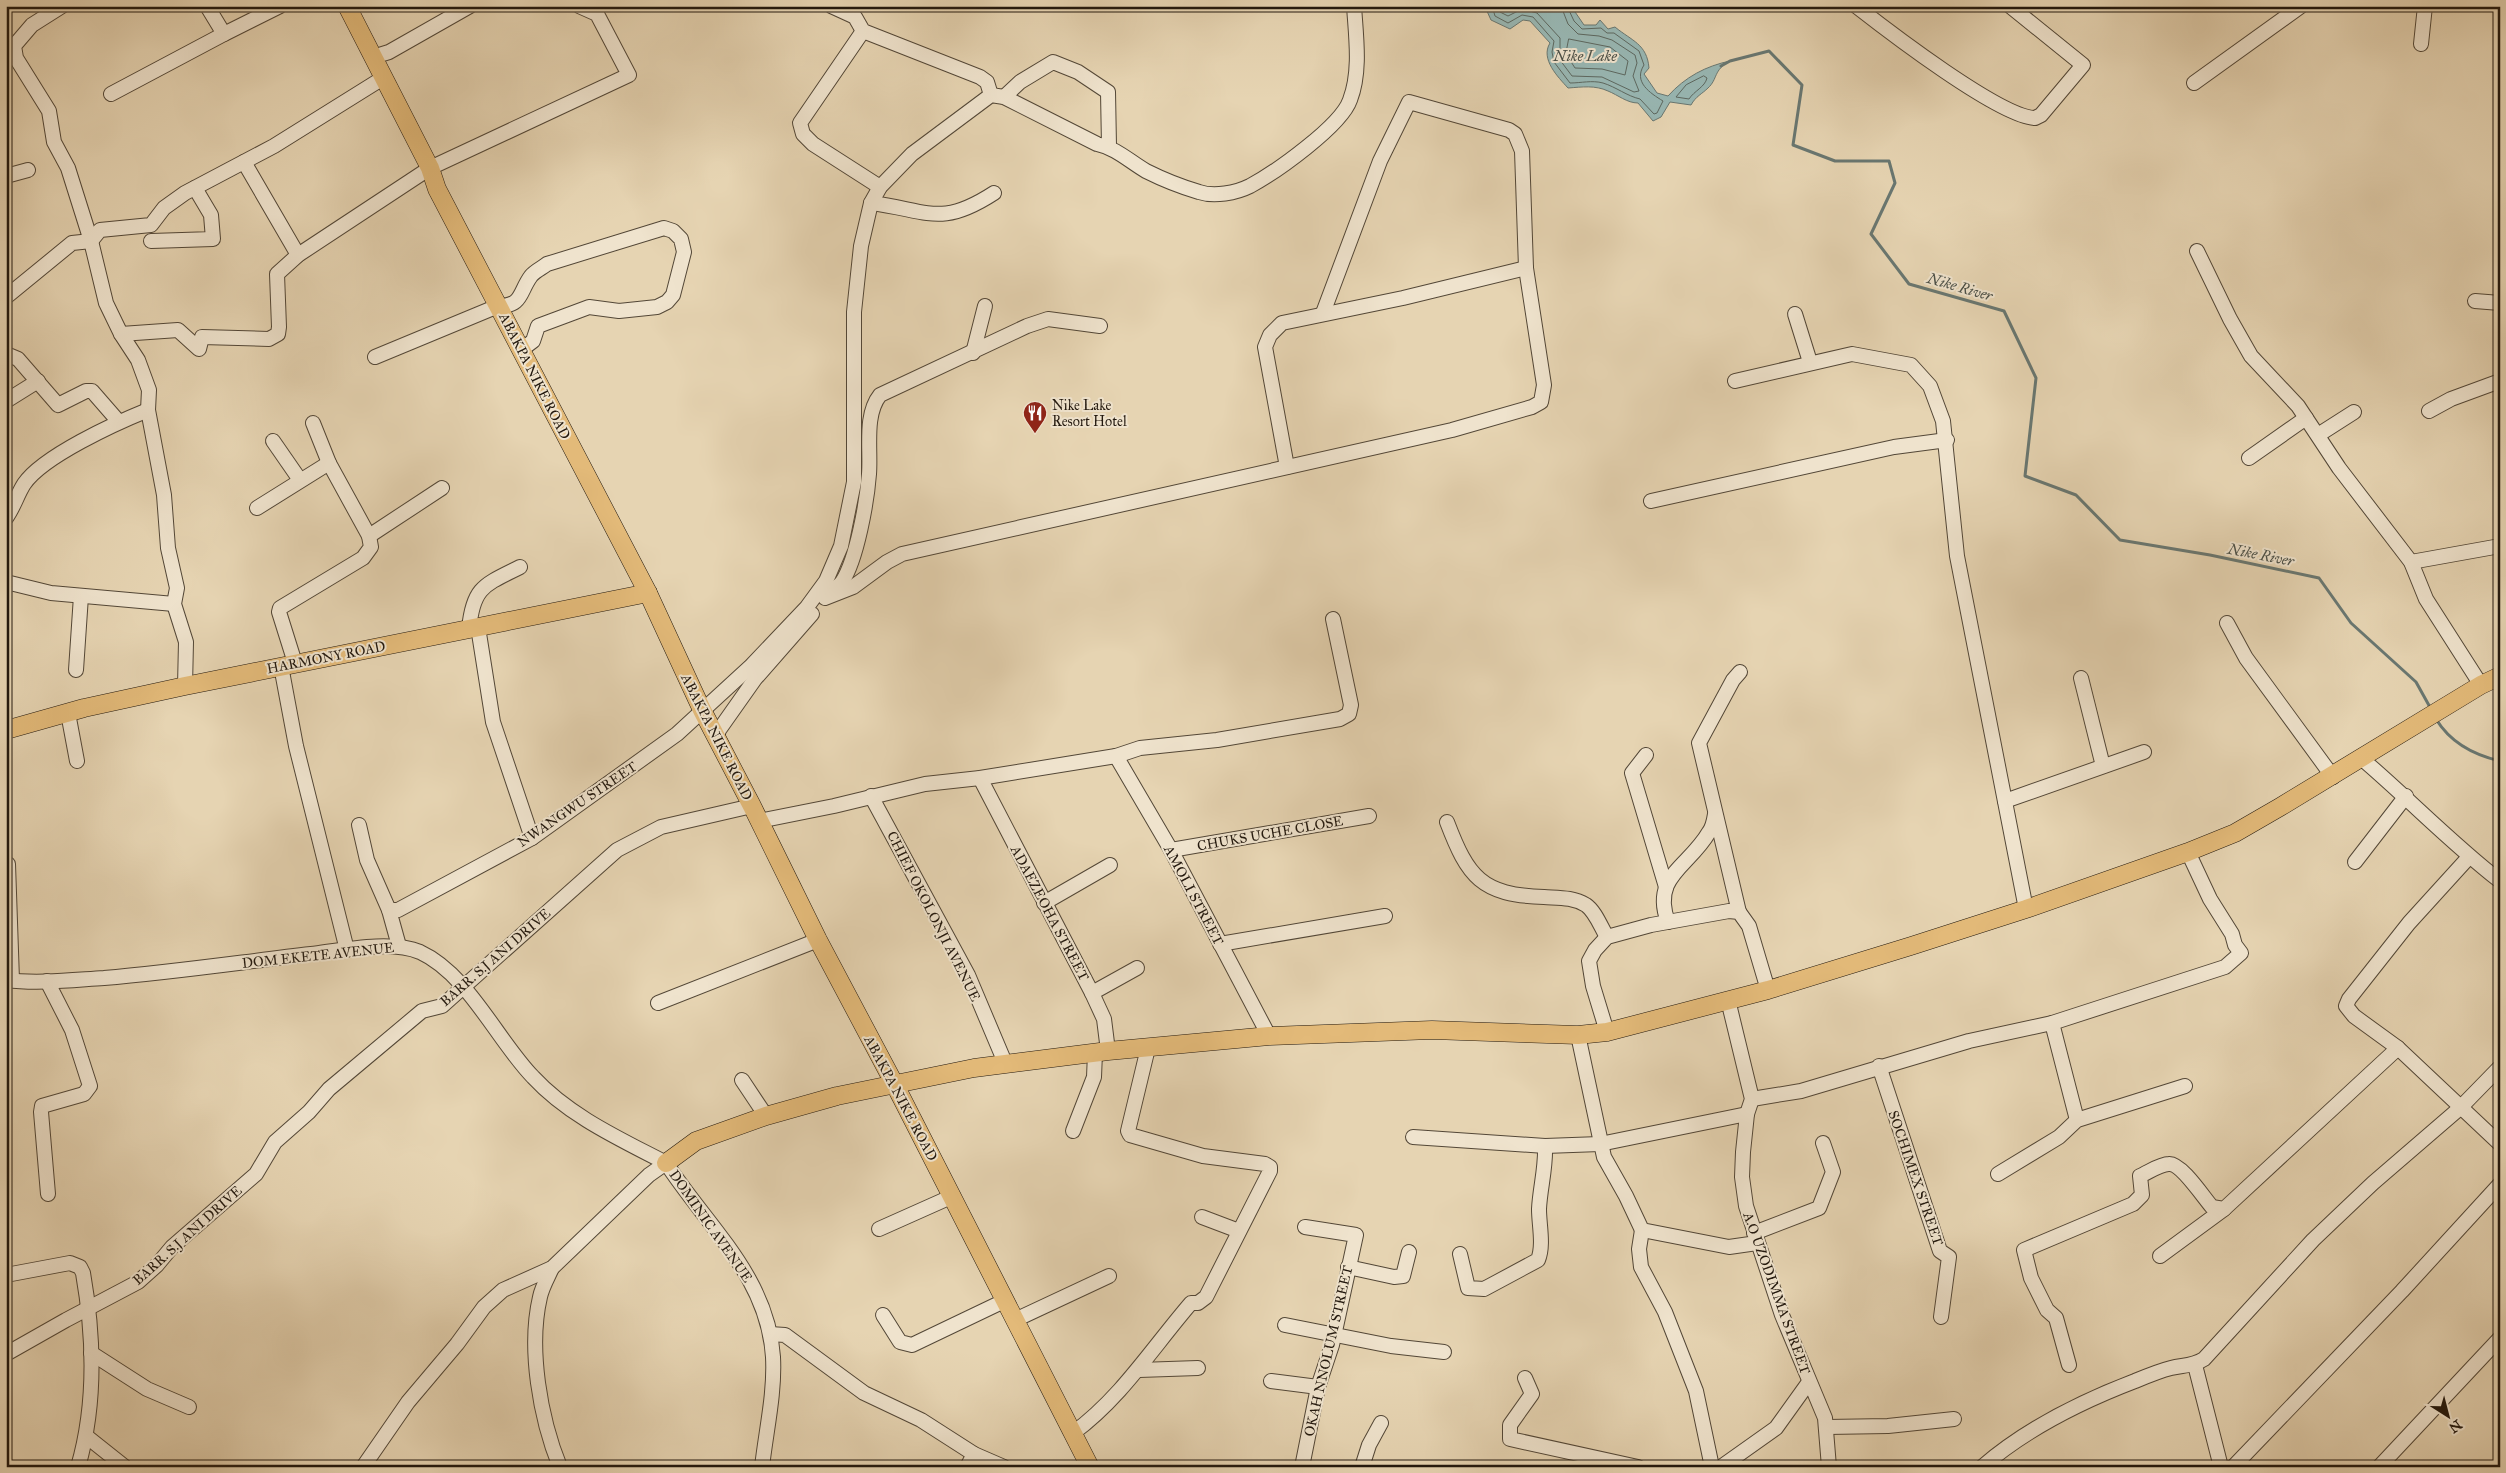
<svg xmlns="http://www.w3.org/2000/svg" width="2506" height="1473" viewBox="0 0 2506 1473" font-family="'IM FELL Great Primer',serif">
  <rect width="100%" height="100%" fill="#e6d4b2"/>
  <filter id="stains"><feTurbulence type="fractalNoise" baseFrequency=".004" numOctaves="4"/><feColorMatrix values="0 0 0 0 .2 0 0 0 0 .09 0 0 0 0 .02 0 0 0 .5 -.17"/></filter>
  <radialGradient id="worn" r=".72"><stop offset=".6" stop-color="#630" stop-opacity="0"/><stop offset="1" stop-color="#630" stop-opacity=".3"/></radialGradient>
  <path fill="#98b7b3" stroke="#697771" d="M1488 6H1571L1584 25H1596L1600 20 1608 29 1615 27C1632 41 1647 44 1649 68L1644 74 1657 93 1668 96C1685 77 1706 66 1730 61 1713 70 1718 79 1708 88 1702 94 1696 96 1691 105L1670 102 1661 117 1653 121 1638 103C1627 103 1618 95 1608 91 1595 85 1582 87 1568 88 1558 77 1540 59 1550 43L1530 21 1523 20 1510 29 1491 20 1486 9Z"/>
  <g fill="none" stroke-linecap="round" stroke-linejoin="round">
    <g stroke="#5d6860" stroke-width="1">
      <path d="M1492 6 1495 16 1508 23 1522 15 1533 17 1554 41 1552 52 1554 62 1570 83C1581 83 1592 80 1603 83 1616 87 1627 96 1640 99L1654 114 1657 113 1663 101C1650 93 1633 82 1644 65L1639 51 1614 33H1607L1601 28 1582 29 1574 21 1567 6"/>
      <polyline points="1498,6 1500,12 1508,16 1522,9 1537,13 1560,38 1560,60 1572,76 1602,77 1634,92 1639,91 1633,76 1637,63 1635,55 1612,40 1599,36 1578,34 1568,24 1561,6"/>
      <polygon points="1569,39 1610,47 1628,61 1625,75 1602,69 1575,68 1566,54"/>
      <path d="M1704 76 1707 78C1705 87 1694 91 1689 99L1676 97 1686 85Z"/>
    </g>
    <g stroke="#697771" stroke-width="3">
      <polyline points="1721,66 1730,61 1769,51 1802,85 1793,145 1835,161 1889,161 1895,183 1871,234 1909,284 2004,311 2036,378 2025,476 2076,495 2120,540 2210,555 2319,578 2351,623 2416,682 2431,709"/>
      <path d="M2436 719C2450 742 2474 755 2500 761"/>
    </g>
    <g stroke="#534737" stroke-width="16">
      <g id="minor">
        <polyline points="62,6 32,25 14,46 16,58 49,111 54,142 68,168 91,241 106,303 121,334 138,360 149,390 148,410 164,495 168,548 177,588 174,604 186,642 185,686"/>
        <polyline points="207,6 224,34"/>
        <polyline points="831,6 855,17 863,31 980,77 987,82 991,95"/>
        <path d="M1856 6C1888 31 2000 117 2035 118L2041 115 2083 65 2010 6"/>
        <polyline points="863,31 800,123 803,134 813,144 880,187"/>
        <polyline points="2421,44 2425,6"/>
        <polyline points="373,57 389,52 470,6"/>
        <polyline points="2194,83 2301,6"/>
        <polyline points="111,94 224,34 280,6"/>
        <polyline points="1004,97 1020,82 1053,62 1078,72 1108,92 1109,146"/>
        <polyline points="244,162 298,255"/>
        <polyline points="6,176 28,170"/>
        <path d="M871 203C928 210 940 228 994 193"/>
        <polyline points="151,241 213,239 211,215 195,188"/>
        <polyline points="2197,251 2230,319 2251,356 2298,406 2339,468 2411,562 2426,599 2481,685"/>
        <polyline points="6,297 72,243 91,241 100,230 151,225 164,208 185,193 274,146 383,78"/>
        <polyline points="2475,301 2500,303"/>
        <polyline points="1795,314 1810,362"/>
        <polyline points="121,334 178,330 199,349 202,337 269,339 278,334 279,327 277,274 298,255 430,168 629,75 597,14 579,6"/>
        <polyline points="973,353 985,306"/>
        <polyline points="6,354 18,359 58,405 86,391 92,391 119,422"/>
        <path d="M375 357 498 306C523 306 519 292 531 276 535 271 542 268 547 264L664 228 673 231 681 239 684 252 673 295 667 302 657 307 619 311 589 307 538 326 533 341 521 350"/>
        <polyline points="1735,381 1852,354 1911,365 1930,386 1943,421 1957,556 2026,909"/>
        <polyline points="6,401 38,381"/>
        <polyline points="2429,411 2451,399 2500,381"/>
        <polyline points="2318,435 2354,412"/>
        <polyline points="273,441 300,480"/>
        <polyline points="2249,458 2306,418"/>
        <polyline points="1287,467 1265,347 1270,335 1282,323 1403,298 1526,268"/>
        <polyline points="1651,501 1894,447 1947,440"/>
        <polyline points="257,508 329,463"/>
        <path d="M6 518C14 507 17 495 24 484 43 456 116 423 148 410"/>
        <polyline points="369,536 442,488"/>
        <polyline points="2411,562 2500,546"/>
        <polyline points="6,582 51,593 174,604"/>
        <path d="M830 592C834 589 839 586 842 582 857 559 867 501 869 474 871 449 864 415 880 395L1027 326 1048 319 1100 326"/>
        <polyline points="825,598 853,587 887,562 902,554 1452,430 1532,407 1541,402 1544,385 1526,268 1522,151 1515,134 1509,130 1409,102 1380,161 1323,313"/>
        <polyline points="2227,623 2246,658 2333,777"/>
        <polyline points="478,627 493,722 532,838"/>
        <path d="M469 629C473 587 484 585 520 567"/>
        <polyline points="295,663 279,612 280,608 363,558 371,547 369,536 329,463 313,423"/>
        <polyline points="281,666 296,746 347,950"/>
        <polyline points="76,670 81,596"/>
        <polyline points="2081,678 2103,766"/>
        <polyline points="68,713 77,761"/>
        <polyline points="721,744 717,736 719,730 755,679 812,614"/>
        <polyline points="1646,755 1632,773 1666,887"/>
        <polyline points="1116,756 1171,850 1269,1036"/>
        <path d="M2361 758C2408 798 2451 843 2500 881"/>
        <polyline points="980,778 1092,993 1104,1019 1108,1051"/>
        <polyline points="871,796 968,975 1006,1065"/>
        <polyline points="2005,801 2144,752"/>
        <polyline points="759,821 834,806 925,784 980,778 1116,756 1140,748 1217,740 1340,719 1349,714 1351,705 1333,619"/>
        <path d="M1447 822C1468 877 1481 895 1544 897 1558 898 1573 897 1586 905 1595 911 1601 927 1607 937"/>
        <polyline points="359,825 367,860 389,910 399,946"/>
        <polyline points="1171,850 1369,816"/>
        <polyline points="2469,857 2409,923 2349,999 2346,1006 2354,1016 2398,1048 2500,1144"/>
        <polyline points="2355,862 2406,796"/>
        <polyline points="8,864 12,980"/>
        <polyline points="1044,903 1110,865"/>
        <path d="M389 910H398L532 838 677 734 750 667 807 607 826 581 841 546 854 482V312L861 246 871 203 880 187 912 154 991 95 1004 97 1097 144C1116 148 1129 161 1146 171 1162 179 1182 187 1199 192 1214 197 1236 193 1250 186 1276 172 1341 126 1350 100 1361 71 1356 37 1354 6"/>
        <polyline points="1739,912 1699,743 1733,680 1740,672"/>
        <path d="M1668 922C1651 876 1689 867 1709 832 1713 827 1714 820 1715 814"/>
        <polyline points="1220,944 1385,916"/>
        <path d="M6 980C38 984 72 980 104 978 174 972 242 962 311 954 343 950 391 940 420 952 468 974 497 1040 533 1077 569 1116 620 1139 666 1163"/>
        <polyline points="47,981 72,1030 90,1086 84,1094 42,1106 41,1112 48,1194"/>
        <polyline points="1092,993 1137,968"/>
        <polyline points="1728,1000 1752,1099 1747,1114 1743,1152 1742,1177 1746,1206 1782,1315 1825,1418 1829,1467"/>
        <polyline points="658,1003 818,940"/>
        <polyline points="2052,1023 2077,1120"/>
        <polyline points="1607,1032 1593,986 1589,961 1595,950 1607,937 1651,925 1729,911 1739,912 1749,926 1768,990"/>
        <polyline points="1578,1035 1604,1157 1626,1196 1642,1230 1729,1247 1757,1243"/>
        <polyline points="1879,1066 1940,1251 1949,1257 1941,1317"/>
        <polyline points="742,1080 766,1116"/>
        <polyline points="1752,1099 1801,1091 1969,1041 2052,1023 2225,967 2241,953 2235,945 2232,934 2210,899 2188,852"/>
        <polyline points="1073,1131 1094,1077 1095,1053"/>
        <polyline points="1413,1137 1545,1146 1600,1144 1747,1114"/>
        <path d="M666 1163C707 1226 768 1277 773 1357 775 1393 766 1431 762 1467"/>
        <polyline points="1998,1174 2059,1137 2077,1120 2185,1086"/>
        <polyline points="1202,1217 1239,1231"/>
        <polyline points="879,1229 953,1196"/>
        <polyline points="1642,1230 1639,1249 1641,1267 1665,1312 1696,1391 1712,1467"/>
        <polyline points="1754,1233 1819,1208 1833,1172 1823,1143"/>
        <path d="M1460 1254 1468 1288 1484 1289 1538 1260C1544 1245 1539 1225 1539 1209 1540 1188 1546 1168 1545 1146"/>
        <polyline points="2160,1256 2224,1209"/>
        <polyline points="1348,1267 1394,1277 1403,1276 1409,1252"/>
        <path d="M552 1268C548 1277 542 1287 540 1297 528 1348 540 1418 560 1467"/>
        <path d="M6 1275 70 1263 80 1267 83 1273C94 1336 96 1405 78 1467"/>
        <polyline points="883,1315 900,1342 912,1345 1004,1301"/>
        <polyline points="1015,1320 1109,1276"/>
        <polyline points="1285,1325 1391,1346 1444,1352"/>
        <polyline points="770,1334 785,1335 864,1393 921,1420 974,1454 1004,1467"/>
        <polyline points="91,1353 147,1389 189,1407"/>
        <polyline points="6,1354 66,1320 138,1282 157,1265 172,1247 256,1174 275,1142 309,1112 329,1089 422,1011 442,1006 617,850 661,827 752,806"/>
        <path d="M2069 1365 2056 1318 2047 1310 2031 1278 2024 1250 2133 1204 2142 1195 2140 1176C2149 1172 2160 1164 2169 1164 2181 1163 2204 1198 2212 1207L2224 1209 2398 1048"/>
        <polyline points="2195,1365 2221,1467"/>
        <polyline points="1139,1370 1198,1368"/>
        <polyline points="1525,1378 1532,1394 1510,1425 1510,1439 1638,1467"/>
        <polyline points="1271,1381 1318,1387"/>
        <polyline points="1827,1427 1888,1426 1954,1419"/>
        <path d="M1073 1433C1121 1398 1153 1347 1191 1303H1198L1206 1297 1270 1171V1167L1265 1164 1203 1156 1130 1135 1128 1131 1148 1048"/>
        <polyline points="86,1436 125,1467"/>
        <polyline points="363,1467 408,1402 457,1344 484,1307 503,1290 552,1268 649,1175 666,1163"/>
        <polyline points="967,1467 974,1454"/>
        <polyline points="1302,1467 1318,1387 1332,1345 1356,1235 1305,1227"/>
        <polyline points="1362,1467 1369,1445 1381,1423"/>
        <polyline points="1721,1467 1776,1428 1809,1382"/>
        <path d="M1982 1467C2027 1428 2080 1402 2135 1381 2147 1376 2159 1371 2171 1368 2184 1365 2193 1366 2204 1359L2313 1240 2373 1183 2460 1108 2500 1067"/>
        <polyline points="2233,1467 2402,1291 2500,1184"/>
        <polyline points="2379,1467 2500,1338"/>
      </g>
    </g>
    <g stroke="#22180e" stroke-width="19">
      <g id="major">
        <polyline points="347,6 430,168 437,189 648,593 702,710 752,806 818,940 895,1085 1090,1467"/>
        <polyline points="6,730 84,708 185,686 648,593"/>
        <polyline points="666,1163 696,1141 766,1116 837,1096 974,1068 1108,1051 1269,1036 1432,1030 1578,1035 1607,1032 1768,990 1911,946 2026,909 2188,852 2235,833 2280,807 2481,685 2500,676"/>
      </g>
    </g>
    <use href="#minor" stroke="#efe3cd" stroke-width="14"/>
    <use href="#major" stroke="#e3ba79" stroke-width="18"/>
  </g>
  <defs>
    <g id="restaurant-pin" transform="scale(1.25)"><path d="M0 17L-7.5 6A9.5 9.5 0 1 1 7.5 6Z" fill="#8f2418" stroke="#efe3cd"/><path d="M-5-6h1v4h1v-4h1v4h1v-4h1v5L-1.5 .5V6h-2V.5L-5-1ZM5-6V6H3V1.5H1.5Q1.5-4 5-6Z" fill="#fff"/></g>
  </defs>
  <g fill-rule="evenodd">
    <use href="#restaurant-pin" x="1035" y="413"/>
  </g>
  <g text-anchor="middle" stroke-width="4" stroke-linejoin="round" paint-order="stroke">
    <g font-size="14" fill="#22180e" stroke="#efe3cd">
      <text transform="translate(535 376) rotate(63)" y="5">ABAKPA NIKE ROAD</text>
      <text transform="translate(326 657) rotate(-11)" y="5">HARMONY ROAD</text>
      <text transform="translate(717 737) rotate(63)" y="5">ABAKPA NIKE ROAD</text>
      <text transform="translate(577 804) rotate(-34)" y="5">NWANGWU STREET</text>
      <text transform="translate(1270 833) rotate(-10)" y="5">CHUKS UCHE CLOSE</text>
      <text transform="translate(1194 895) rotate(62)" y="5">AMOLI STREET</text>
      <text transform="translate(1050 913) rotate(62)" y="5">ADAEZEOHA STREET</text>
      <text transform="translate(934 916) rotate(63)" y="5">CHIEF OKOLONJI AVENUE</text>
      <text transform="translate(318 955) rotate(-6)" y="5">DOM EKETE AVENUE</text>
      <text transform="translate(495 957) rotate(-41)" y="5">BARR. S.J ANI DRIVE</text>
      <text transform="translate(901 1098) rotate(62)" y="5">ABAKPA NIKE ROAD</text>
      <text transform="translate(1916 1178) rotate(71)" y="5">SOCHIMEX STREET</text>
      <text transform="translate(711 1226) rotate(55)" y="5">DOMINIC AVENUE</text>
      <text transform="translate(187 1235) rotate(-42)" y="5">BARR. S.J ANI DRIVE</text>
      <text transform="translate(1777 1293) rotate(70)" y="5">A.O UZODIMMA STREET</text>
      <text transform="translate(1328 1351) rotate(-77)" y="5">OKAH NNOLUM STREET</text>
    </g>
    <g font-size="14" fill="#22180e" stroke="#efe3cd" text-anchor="start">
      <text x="1052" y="410">Nike Lake<tspan x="1052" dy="16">Resort Hotel</tspan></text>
    </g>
    <g font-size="15" font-style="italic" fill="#4b5048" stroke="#efe3cd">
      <text x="1585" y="61">Nike Lake</text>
      <text transform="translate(1960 287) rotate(16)" y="5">Nike River</text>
      <text transform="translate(2261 555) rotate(11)" y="5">Nike River</text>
    </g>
  </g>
  <rect width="2506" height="1473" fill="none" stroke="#e6d4b2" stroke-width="25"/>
  <rect x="8" y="8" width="2491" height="1458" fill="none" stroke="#22180e" stroke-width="2.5"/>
  <rect x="12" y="12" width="2481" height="1448" fill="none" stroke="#22180e"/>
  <g transform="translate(2448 1416) rotate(144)" stroke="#efe3cd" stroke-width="4" paint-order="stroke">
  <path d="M0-4L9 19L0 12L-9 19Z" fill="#22180e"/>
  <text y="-8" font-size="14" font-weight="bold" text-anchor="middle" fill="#22180e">N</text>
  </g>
  <rect width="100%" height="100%" filter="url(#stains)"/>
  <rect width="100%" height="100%" fill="url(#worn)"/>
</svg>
